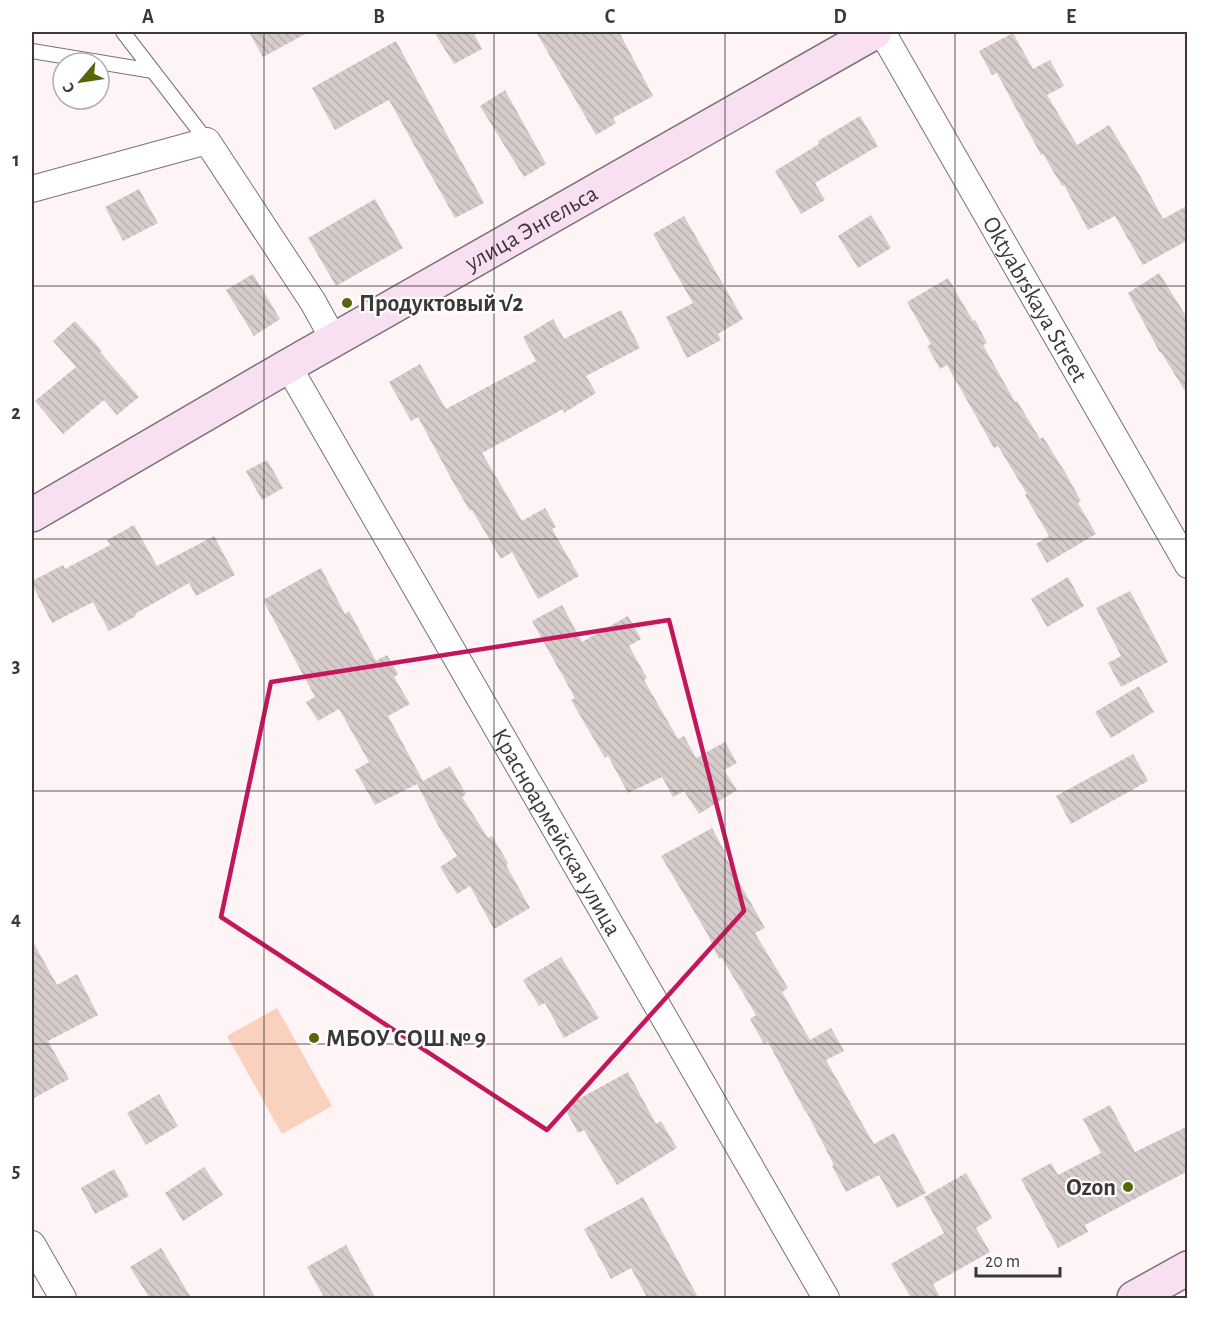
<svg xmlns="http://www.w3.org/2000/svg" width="1219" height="1330" viewBox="0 0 1219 1330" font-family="'Alegreya Sans',sans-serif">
  <defs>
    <pattern id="building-back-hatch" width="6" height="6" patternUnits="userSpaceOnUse" patternTransform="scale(1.5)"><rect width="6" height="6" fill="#d6cccb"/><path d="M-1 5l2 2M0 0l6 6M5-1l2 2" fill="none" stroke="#b9b0af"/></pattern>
  </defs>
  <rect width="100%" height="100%" fill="#fef4f6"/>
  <polygon fill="#fad1bd" points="277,1008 332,1106 282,1134 227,1036"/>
  <g fill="url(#building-back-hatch)">
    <polygon points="249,32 309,32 263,57"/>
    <polygon points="434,32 473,32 482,49 454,64"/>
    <polygon points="536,32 619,32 653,96 613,118 616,123 596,135"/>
    <polygon points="1013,33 1033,69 1050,60 1064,86 1047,95 1077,145 1109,125 1140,176 1163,219 1188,205 1188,240 1143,265 1115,216 1088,230 1064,185 1062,186 1043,154 1041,155 997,73 992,75 979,51"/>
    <polygon points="396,41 484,203 455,218 389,100 335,130 312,88"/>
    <polygon points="505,90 546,164 524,177 480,106"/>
    <polygon points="860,116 878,146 815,183 825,200 801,214 775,171 819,144 818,141"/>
    <polygon points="139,189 158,223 123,241 105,207"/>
    <polygon points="375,199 403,248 336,286 308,238"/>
    <polygon points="871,215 891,248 858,268 838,236"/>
    <polygon points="684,216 743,319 718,334 721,340 687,358 666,317 693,303 653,234"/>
    <polygon points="1159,273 1188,319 1188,396 1161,352 1160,353 1128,293"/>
    <polygon points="253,274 280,319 254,336 226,290"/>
    <polygon points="948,278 973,321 975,320 987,343 983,345 1015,402 1017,401 1040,439 1043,437 1065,472 1081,501 1078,503 1096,534 1047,563 1036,544 1049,536 1025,495 1027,494 998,446 994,448 947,365 940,369 927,346 931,344 907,302"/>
    <polygon points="621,310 640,348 586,376 596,393 564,413 563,409 482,453 522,521 545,508 556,527 552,529 579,576 538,599 512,552 501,559 472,510 470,511 453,482 418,417 411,421 389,382 420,364 446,409 536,361 523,337 553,319 564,339"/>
    <polygon points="75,321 102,351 100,352 139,397 117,415 104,400 63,434 35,401 76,367 53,341"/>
    <polygon points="267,460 283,488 262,500 246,471"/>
    <polygon points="134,525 157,566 214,536 235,575 196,596 189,583 135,614 136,616 109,631 93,602 52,623 32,584 32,581 63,565 65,569 110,545 107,540"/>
    <polygon points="321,568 345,614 349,611 376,661 387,655 398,674 394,677 410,704 388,716 423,781 450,766 466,794 462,797 488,838 492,836 508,863 506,865 530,908 494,929 470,886 457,894 440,867 457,856 439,827 417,784 375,805 355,770 369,762 339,709 318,721 306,702 315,697 263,600"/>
    <polygon points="1068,577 1084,606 1047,627 1031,599"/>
    <polygon points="1130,591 1168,662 1121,687 1108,663 1121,656 1096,608"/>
    <polygon points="562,605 582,642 628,616 641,639 629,646 647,678 644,680 678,739 684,736 696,758 725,742 737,763 724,770 737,790 699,814 684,791 673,797 662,777 628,793 608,756 605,758 571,700 575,698 532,621"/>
    <polygon points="1139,686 1154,712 1111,738 1095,712"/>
    <polygon points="1133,754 1148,781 1071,824 1056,796"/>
    <polygon points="712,828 725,852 723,853 765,928 755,933 788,988 782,992 810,1040 831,1028 844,1051 826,1060 860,1120 874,1144 894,1133 926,1193 897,1208 879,1175 846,1192 832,1166 834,1165 806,1111 805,1111 768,1042 764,1044 750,1019 756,1015 722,958 719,959 708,935 661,856"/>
    <polygon points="32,940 57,985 77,974 98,1015 48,1041 69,1079 32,1099"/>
    <polygon points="561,957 599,1018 564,1038 545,1003 539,1006 523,980"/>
    <polygon points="628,1072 656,1124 661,1121 677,1148 617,1185 584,1130 578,1133 564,1107"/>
    <polygon points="159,1094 178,1126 146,1145 127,1113"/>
    <polygon points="1110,1105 1135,1152 1188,1126 1188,1171 1085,1225 1088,1232 1058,1248 1021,1179 1051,1163 1058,1175 1101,1153 1083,1119"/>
    <polygon points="204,1167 223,1195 183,1221 165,1193"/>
    <polygon points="114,1169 129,1196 95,1214 81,1188"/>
    <polygon points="966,1173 992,1218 976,1228 990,1252 933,1284 941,1299 912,1299 891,1264 944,1233 924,1197"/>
    <polygon points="643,1197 699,1299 648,1299 631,1268 611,1279 584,1229"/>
    <polygon points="346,1245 376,1299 325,1299 307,1267"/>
    <polygon points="161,1248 192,1299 150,1299 130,1267"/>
  </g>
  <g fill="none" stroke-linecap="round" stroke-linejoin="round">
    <g stroke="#7a7274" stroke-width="16">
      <g id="lane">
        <polyline points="123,32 207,141"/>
        <polyline points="32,51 153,71"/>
      </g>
    </g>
    <g stroke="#7a7274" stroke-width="28">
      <g id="street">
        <path id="s1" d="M882 32 1188 565"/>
        <polyline points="32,189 207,141 313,302 334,340"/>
        <path id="s2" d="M288 366 826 1298"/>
        <polyline points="32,1244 63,1298"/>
      </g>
    </g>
    <g stroke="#7a7274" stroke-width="36">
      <g id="secondary">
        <path id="s3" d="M32 515 288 366 875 32"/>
        <polyline points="1134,1298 1188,1268"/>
      </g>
    </g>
    <use href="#lane" stroke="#fff" stroke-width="14"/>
    <use href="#street" stroke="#fff" stroke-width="26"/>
    <use href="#secondary" stroke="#f8dff1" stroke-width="33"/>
  </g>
  <path fill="none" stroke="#c2185b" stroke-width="4.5" stroke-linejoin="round" d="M669 620 744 911 547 1130 221 917 271 682Z"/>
  <path fill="none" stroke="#3c3839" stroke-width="1.5" stroke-opacity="0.55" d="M264 32V1298M494 32V1298M725 32V1298M955 32V1298M32 286H1188M32 539H1188M32 791H1188M32 1044H1188"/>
  <g fill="#586508" stroke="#fff" stroke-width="2">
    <circle cx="347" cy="303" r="6"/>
    <circle cx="314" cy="1038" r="6"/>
    <circle cx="1128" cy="1187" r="6"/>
  </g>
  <g text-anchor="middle" stroke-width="4.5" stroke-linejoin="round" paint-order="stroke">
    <g font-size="24" fill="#3c3839" stroke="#fff">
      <text dy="8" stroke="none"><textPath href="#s3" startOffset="576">улица Энгельса</textPath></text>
      <text dy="8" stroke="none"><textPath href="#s1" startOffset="308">Oktyabrskaya Street</textPath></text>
      <text dy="8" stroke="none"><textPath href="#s2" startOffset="538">Красноармейская улица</textPath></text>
    </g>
    <g font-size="24" font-weight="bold" fill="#3c3839" stroke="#fff" text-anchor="start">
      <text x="359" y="311">Продуктовый √2</text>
      <text x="326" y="1046">МБОУ СОШ № 9</text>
      <text x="1116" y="1195" text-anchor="end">Ozon</text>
    </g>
  </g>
  <rect width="1219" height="1330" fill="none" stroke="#ffffff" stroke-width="66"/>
  <g transform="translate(81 81) rotate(241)"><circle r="28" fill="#ffffff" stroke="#b1afb0" stroke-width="1.5"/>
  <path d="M0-4.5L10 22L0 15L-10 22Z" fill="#586508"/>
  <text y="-9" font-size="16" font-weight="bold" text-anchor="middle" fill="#3c3839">С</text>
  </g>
  <path d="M976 1267v9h84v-9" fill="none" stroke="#3c3839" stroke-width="3"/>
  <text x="985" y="1267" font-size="18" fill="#3c3839" stroke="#ffffff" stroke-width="4.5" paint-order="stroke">20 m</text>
  <rect x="33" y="33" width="1153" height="1264" fill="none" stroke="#3c3839" stroke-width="2"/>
  <g font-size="20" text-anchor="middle" font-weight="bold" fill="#3c3839">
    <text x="148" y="23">A</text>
    <text x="379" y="23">B</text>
    <text x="610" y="23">C</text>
    <text x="840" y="23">D</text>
    <text x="1071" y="23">E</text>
    <text x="16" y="166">1</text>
    <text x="16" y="419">2</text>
    <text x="16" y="672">3</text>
    <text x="16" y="925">4</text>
    <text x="16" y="1177">5</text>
  </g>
</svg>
